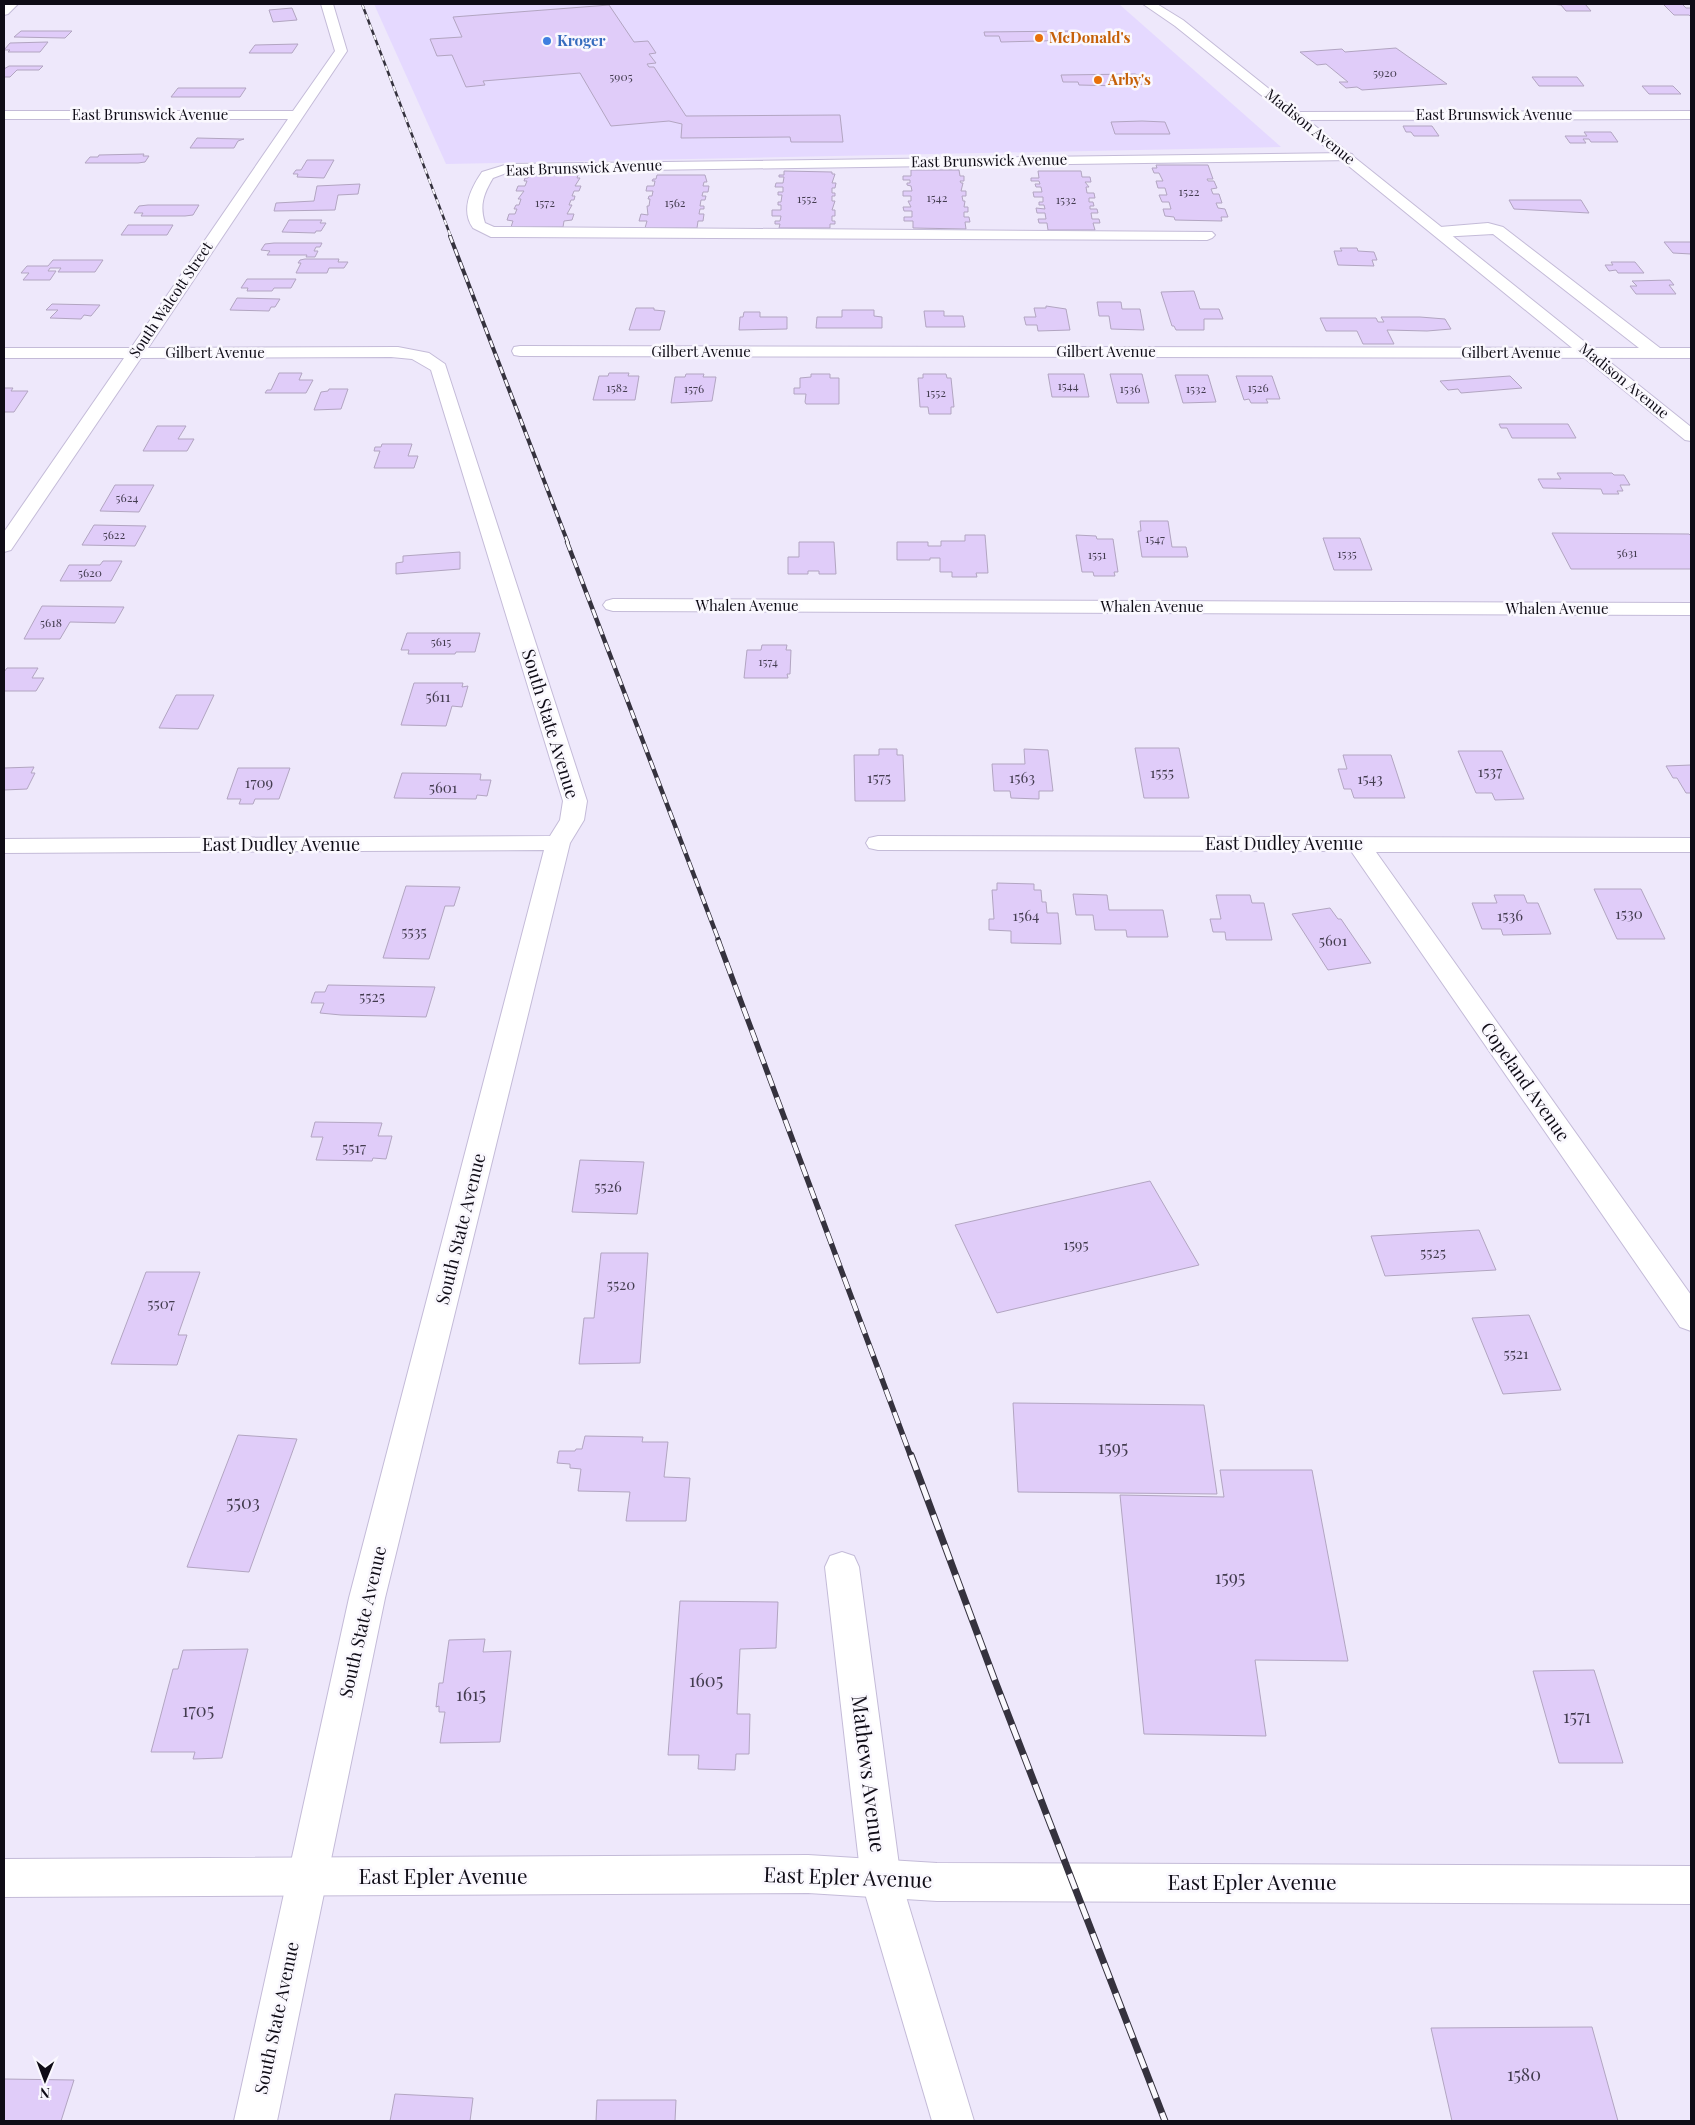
<svg xmlns="http://www.w3.org/2000/svg" width="1695" height="2125" viewBox="0 0 1695 2125" font-family="'Playfair Display',serif">
  <rect width="100%" height="100%" fill="#eee8fb"/>
  <polygon fill="#e5d9ff" points="374,4 1119,4 1281,147 446,164"/>
  <g fill="#e0ccf9" stroke="#b2a5c1">
    <polygon points="1551,4 1585,4 1591,11 1566,11 1561,5"/>
    <polygon points="1663,4 1682,4 1686,8 1691,8 1691,17 1689,15 1674,15"/>
    <polygon points="609,5 634,42 648,41 656,53 649,54 656,63 647,64 649,67 654,67 686,116 840,115 843,142 791,142 790,137 681,138 682,124 669,121 611,126 580,73 483,81 485,85 466,87 452,55 437,56 430,39 462,37 453,17"/>
    <polygon points="292,8 297,20 273,22 269,10"/>
    <polygon points="21,31 72,31 65,38 14,37"/>
    <polygon points="1074,31 1078,40 1001,42 999,36 985,36 984,32"/>
    <polygon points="48,42 40,52 8,52 10,50 4,50 10,43"/>
    <polygon points="298,44 292,53 249,53 255,45"/>
    <polygon points="1396,48 1447,84 1362,90 1357,87 1346,88 1339,82 1348,82 1326,64 1317,65 1300,52 1342,49 1345,52"/>
    <polygon points="9,66 43,66 39,70 17,70 10,77 4,77 4,69"/>
    <polygon points="1135,74 1142,76 1143,79 1149,78 1150,82 1144,82 1145,84 1123,86 1079,85 1078,82 1063,82 1061,75"/>
    <polygon points="1532,77 1577,77 1584,86 1539,86"/>
    <polygon points="1642,86 1673,86 1681,94 1649,94"/>
    <polygon points="178,88 246,88 240,97 171,97"/>
    <polygon points="1142,121 1165,122 1170,134 1115,134 1111,122"/>
    <polygon points="1403,126 1432,126 1439,136 1414,136 1411,132 1406,132"/>
    <polygon points="1584,132 1611,132 1618,142 1591,142 1589,139 1583,139 1586,143 1570,143 1565,136 1587,136"/>
    <polygon points="197,138 240,139 244,139 238,141 234,148 190,148"/>
    <polygon points="144,154 143,156 149,156 145,162 138,163 85,163 90,157 98,157 99,155"/>
    <polygon points="307,160 334,160 324,178 297,177 298,174 293,174 296,170 301,170"/>
    <polygon points="1156,165 1208,165 1213,179 1207,179 1208,181 1214,181 1217,188 1211,189 1213,194 1219,194 1222,203 1216,203 1218,208 1225,209 1228,217 1221,217 1222,221 1175,220 1174,217 1165,216 1163,209 1171,209 1169,202 1162,202 1159,195 1167,195 1165,188 1158,188 1156,181 1163,181 1159,173 1154,173 1152,168 1157,168"/>
    <polygon points="911,170 959,170 960,176 964,176 964,181 960,181 961,183 963,183 961,191 966,191 966,196 962,196 963,201 965,201 964,207 968,207 968,212 964,212 964,217 969,217 970,222 965,222 966,229 913,228 913,221 904,221 904,217 912,217 912,211 904,211 903,207 911,207 908,201 911,201 911,196 903,196 903,191 912,191 911,186 907,185 907,183 910,183 910,180 903,180 903,176 911,176"/>
    <polygon points="784,171 832,172 832,174 835,174 832,183 836,183 835,188 832,188 832,193 835,193 835,196 832,196 832,201 835,201 832,210 835,210 835,216 832,216 832,221 835,221 835,224 830,224 830,228 779,228 780,224 775,224 775,221 780,221 781,216 772,216 772,210 781,210 781,205 778,205 778,202 781,202 782,195 778,195 778,192 783,192 783,187 775,187 776,183 783,183 784,177 779,177 779,175 784,175"/>
    <polygon points="1038,171 1081,171 1082,177 1090,177 1091,182 1085,182 1089,187 1086,187 1087,193 1094,193 1095,198 1089,198 1089,202 1093,202 1094,206 1090,206 1090,209 1097,209 1098,213 1091,213 1092,219 1099,219 1100,223 1093,223 1095,230 1048,230 1047,223 1039,223 1038,219 1046,219 1045,213 1037,213 1036,208 1045,209 1044,205 1039,205 1039,202 1043,202 1043,197 1034,197 1033,192 1042,192 1041,187 1036,187 1035,184 1040,184 1039,181 1031,181 1031,178 1039,178"/>
    <polygon points="529,175 578,175 577,178 580,178 575,186 581,186 579,191 574,191 572,196 575,196 574,200 571,200 569,205 572,205 567,214 574,214 572,220 564,221 563,227 511,227 513,221 507,220 509,214 515,214 517,209 514,209 516,205 519,205 521,199 518,199 524,191 516,191 518,186 525,186 527,181 524,181 525,178 528,178"/>
    <polygon points="657,175 705,175 707,182 704,182 703,186 709,186 708,192 703,192 702,196 706,196 705,200 701,200 700,206 704,206 704,209 700,209 699,214 704,214 703,221 698,221 697,228 645,228 647,221 639,221 641,214 648,215 647,206 649,206 650,199 648,199 649,196 652,196 653,191 646,191 647,186 654,186 655,181 652,181 653,179 656,179"/>
    <polygon points="360,184 358,194 338,195 335,210 274,211 276,203 314,201 317,186"/>
    <polygon points="1509,200 1581,200 1589,213 1514,209"/>
    <polygon points="148,205 199,205 193,215 185,216 141,216 143,213 134,213 139,206"/>
    <polygon points="289,220 322,220 320,223 326,223 321,231 316,231 315,233 282,232"/>
    <polygon points="128,225 173,225 167,235 121,235"/>
    <polygon points="1664,242 1691,242 1691,254 1673,253"/>
    <polygon points="274,243 322,243 320,247 316,247 314,251 318,251 315,257 306,257 307,255 267,255 270,251 261,250 265,244"/>
    <polygon points="1340,248 1357,248 1358,251 1374,252 1377,260 1372,260 1374,266 1338,265 1334,251 1342,251"/>
    <polygon points="305,259 339,259 338,262 348,262 344,268 329,268 327,273 296,273 301,263 298,263 300,260"/>
    <polygon points="53,260 103,260 95,272 58,272 61,268 50,268 48,271 56,271 50,280 23,280 29,273 21,273 27,266 48,266"/>
    <polygon points="1611,262 1635,262 1644,273 1618,273 1616,270 1609,271 1605,265 1613,265"/>
    <polygon points="247,279 296,279 291,288 274,288 272,291 247,291 248,288 241,288"/>
    <polygon points="1670,280 1674,285 1669,285 1676,294 1636,294 1630,286 1637,286 1632,281"/>
    <polygon points="1194,291 1200,309 1219,309 1223,319 1204,319 1204,330 1176,330 1174,326 1172,326 1161,292"/>
    <polygon points="237,298 280,299 275,307 271,307 269,311 230,310"/>
    <polygon points="1097,302 1121,302 1122,309 1140,309 1144,330 1111,329 1109,316 1099,316"/>
    <polygon points="52,304 100,305 91,316 84,315 81,319 50,318 58,310 46,310"/>
    <polygon points="1046,306 1066,309 1070,330 1038,331 1037,325 1026,325 1024,317 1036,317 1034,308 1046,308"/>
    <polygon points="636,308 654,308 654,310 665,311 660,330 629,330"/>
    <polygon points="842,310 874,310 874,316 882,317 882,328 816,328 817,317 842,317"/>
    <polygon points="924,311 944,311 944,316 963,316 965,327 926,327"/>
    <polygon points="744,312 760,312 760,317 787,317 787,329 739,330 740,317 743,317"/>
    <polygon points="1381,317 1420,317 1445,319 1451,329 1427,331 1387,330 1394,344 1363,344 1357,331 1326,331 1320,318 1376,318 1378,322 1384,322"/>
    <polygon points="279,373 302,373 299,380 313,380 306,393 265,393 267,390 271,390"/>
    <polygon points="609,373 629,373 628,376 639,376 635,400 593,400 599,376 608,376"/>
    <polygon points="686,374 704,374 703,377 716,377 712,401 671,403 675,377 685,377"/>
    <polygon points="811,374 830,374 830,378 839,378 839,404 806,404 805,402 806,394 794,394 794,388 800,388 800,378 811,377"/>
    <polygon points="923,374 946,374 947,378 951,378 954,407 951,407 951,414 929,414 928,407 920,407 918,378 923,378"/>
    <polygon points="1048,374 1084,374 1089,397 1052,397"/>
    <polygon points="1110,374 1142,374 1149,403 1117,403"/>
    <polygon points="1175,375 1208,375 1216,402 1183,403"/>
    <polygon points="1236,376 1272,376 1280,399 1266,399 1268,403 1251,403 1249,399 1244,400"/>
    <polygon points="1510,376 1522,388 1461,393 1458,389 1448,390 1440,381"/>
    <polygon points="4,388 13,388 11,391 28,391 14,412 4,412"/>
    <polygon points="329,389 348,389 341,409 314,410 321,392 328,391"/>
    <polygon points="1499,424 1568,424 1576,438 1512,438 1507,428 1501,428"/>
    <polygon points="157,426 186,426 178,439 194,439 187,451 143,451"/>
    <polygon points="382,444 412,444 408,456 418,456 414,468 374,468 380,451 374,451 375,447 381,447"/>
    <polygon points="1557,473 1612,473 1614,475 1624,475 1630,485 1620,485 1623,491 1617,491 1619,494 1603,494 1601,489 1543,488 1538,479 1561,479"/>
    <polygon points="115,485 154,485 139,512 100,511"/>
    <polygon points="1140,521 1168,521 1172,547 1186,547 1188,557 1142,557 1138,531 1141,531"/>
    <polygon points="94,525 146,526 135,546 82,545"/>
    <polygon points="1552,533 1689,534 1691,536 1691,569 1571,569"/>
    <polygon points="965,535 985,535 988,573 976,573 977,577 952,577 952,572 940,572 940,558 930,558 930,560 897,560 897,542 928,542 928,546 941,546 941,541 965,541"/>
    <polygon points="1076,535 1096,536 1097,539 1113,539 1118,572 1114,572 1115,576 1094,576 1093,572 1082,572"/>
    <polygon points="1323,538 1360,538 1372,570 1334,570"/>
    <polygon points="799,542 834,542 836,574 819,574 819,571 808,571 808,574 788,574 788,557 799,557"/>
    <polygon points="460,552 460,569 396,574 396,563 403,562 403,556"/>
    <polygon points="103,561 122,561 111,581 60,581 69,565 100,565"/>
    <polygon points="42,606 124,607 115,623 70,622 60,639 24,639"/>
    <polygon points="407,633 480,633 475,652 456,652 455,654 408,654 409,650 401,650"/>
    <polygon points="762,645 787,645 786,650 791,650 790,674 787,674 788,678 744,678 747,650 761,650"/>
    <polygon points="7,668 38,668 32,678 44,678 36,691 4,691 4,672"/>
    <polygon points="414,683 463,683 462,687 468,686 462,707 452,706 446,726 401,725"/>
    <polygon points="176,695 214,695 198,729 159,728"/>
    <polygon points="1135,748 1179,748 1189,798 1144,798"/>
    <polygon points="879,749 897,749 897,755 903,755 905,801 855,801 854,755 879,755"/>
    <polygon points="1024,749 1048,750 1053,791 1039,791 1039,799 1011,798 1010,791 994,791 992,764 1025,764"/>
    <polygon points="1458,751 1502,751 1524,799 1495,800 1492,793 1476,793"/>
    <polygon points="1343,755 1391,755 1405,798 1354,798 1351,789 1344,789 1338,769 1347,769"/>
    <polygon points="1691,765 1691,793 1686,793 1677,778 1673,778 1666,766"/>
    <polygon points="34,767 31,773 35,773 27,789 4,790 4,768"/>
    <polygon points="238,768 290,768 279,799 255,799 253,804 239,804 241,799 227,799"/>
    <polygon points="402,773 481,774 480,780 491,780 487,796 477,795 476,799 394,798"/>
    <polygon points="997,883 1034,884 1034,890 1041,890 1042,902 1046,902 1047,913 1058,913 1061,944 1011,943 1011,931 989,930 989,919 994,919 992,890 997,890"/>
    <polygon points="406,886 460,887 454,906 445,906 429,959 383,958"/>
    <polygon points="1594,889 1641,889 1665,939 1617,939"/>
    <polygon points="1073,894 1107,895 1109,910 1163,910 1168,937 1127,937 1126,930 1095,930 1093,915 1076,915"/>
    <polygon points="1216,895 1250,895 1252,903 1264,903 1272,940 1226,940 1225,932 1213,932 1210,919 1221,919"/>
    <polygon points="1494,895 1524,895 1527,903 1538,903 1551,934 1503,935 1501,929 1482,929 1472,903 1497,903"/>
    <polygon points="1330,908 1338,919 1341,919 1371,963 1328,970 1292,914"/>
    <polygon points="328,985 435,987 426,1017 341,1015 320,1013 324,1003 311,1003 315,992 325,992"/>
    <polygon points="315,1122 382,1123 378,1136 392,1136 386,1159 373,1158 372,1161 316,1160 323,1137 311,1137"/>
    <polygon points="580,1160 644,1162 637,1214 572,1212"/>
    <polygon points="1150,1181 1199,1265 997,1313 955,1225"/>
    <polygon points="1479,1230 1496,1270 1385,1276 1371,1236"/>
    <polygon points="601,1253 648,1253 640,1363 579,1364 584,1318 594,1318"/>
    <polygon points="146,1272 200,1272 178,1335 187,1335 177,1365 111,1364"/>
    <polygon points="1529,1315 1561,1390 1503,1394 1472,1318"/>
    <polygon points="1013,1403 1204,1405 1217,1494 1018,1492"/>
    <polygon points="238,1435 297,1439 249,1572 187,1567"/>
    <polygon points="585,1436 643,1437 642,1442 668,1442 664,1477 690,1478 686,1521 626,1521 630,1492 578,1491 581,1469 570,1468 570,1464 557,1463 559,1451 575,1451 576,1449 582,1449"/>
    <polygon points="1220,1470 1312,1470 1348,1661 1255,1660 1266,1736 1144,1734 1120,1495 1224,1497"/>
    <polygon points="680,1601 778,1602 776,1648 740,1649 737,1714 750,1714 749,1754 736,1754 735,1770 698,1769 699,1755 668,1755"/>
    <polygon points="485,1639 483,1652 511,1651 500,1742 440,1743 445,1712 439,1712 439,1706 436,1707 439,1683 443,1683 449,1640"/>
    <polygon points="248,1649 222,1758 193,1759 195,1752 151,1752 173,1669 178,1669 183,1650"/>
    <polygon points="1594,1670 1623,1763 1559,1763 1533,1671"/>
    <polygon points="1592,2027 1618,2121 1452,2121 1431,2028"/>
    <polygon points="4,2079 74,2080 61,2121 4,2121"/>
    <polygon points="395,2094 473,2098 470,2121 390,2121"/>
    <polygon points="597,2100 676,2100 675,2121 596,2121"/>
  </g>
  <g fill="none" stroke-linecap="round" stroke-linejoin="round">
    <g stroke="#c4bbd8" stroke-width="2">
      <g id="minor">
        <polygon points="5,4 18,4 8,14 4,15"/>
        <polygon points="321,4 333,4 347,51 148,348 398,347 429,353 445,364 587,801 584,820 570,843 385,1598 277,2121 234,2121 349,1598 544,850 4,853 4,839 550,836 560,820 563,801 431,370 412,359 391,357 141,358 11,550 4,552 4,532 124,358 4,358 4,348 131,348 288,119 4,119 4,111 293,111 335,51"/>
        <polygon points="1691,111 1691,119 1296,120 1289,116 1296,112"/>
        <path d="M1347 153 1352 154 1354 157 1352 160 509 172 493 178C484 193 479 205 485 223L494 227 1212 232 1215 235 1212 238 1207 240 491 237 473 228C460 210 471 188 482 172L508 164Z"/>
        <polygon points="1488,223 1503,227 1660,348 1691,348 1691,358 520,356 514,355 512,351 514,347 520,346 1639,348 1493,234 1440,237 1435,235 1432,232 1435,229 1440,227"/>
        <polygon points="613,599 1691,603 1691,615 613,611 606,609 603,605 606,601"/>
        <polygon points="878,836 1691,838 1691,852 1376,852 1691,1295 1691,1331 1680,1327 1351,851 878,850 869,848 866,843 869,838"/>
        <polygon points="842,1552 854,1556 859,1567 901,1880 974,2121 932,2121 861,1880 825,1567 830,1556"/>
      </g>
    </g>
    <g stroke="#c4bbd8" stroke-width="2">
      <polygon id="tertiary" points="808,1855 937,1863 1691,1866 1691,1904 937,1901 808,1893 4,1897 4,1859"/>
    </g>
    <g stroke="#c4bbd8" stroke-width="2">
      <polygon id="secondary" points="1143,4 1157,4 1183,20 1691,427 1691,441 1685,440 1291,119 1175,26"/>
    </g>
    <use href="#minor" fill="#fff" fill-rule="evenodd"/>
    <use href="#tertiary" fill="#fff" fill-rule="evenodd"/>
    <use href="#secondary" fill="#fff" fill-rule="evenodd"/>
    <g stroke="#35323e" stroke-width="2.5">
      <polyline id="rail-far4" points="362,4 451,237"/>
    </g>
    <g stroke="#35323e" stroke-width="4">
      <polyline id="rail-far3" points="450,236 568,543"/>
    </g>
    <g stroke="#35323e" stroke-width="4.5">
      <polyline id="rail-far2" points="567,542 719,941"/>
    </g>
    <g stroke="#35323e" stroke-width="5.5">
      <polyline id="rail-far1" points="718,940 911,1457"/>
    </g>
    <g stroke="#35323e" stroke-width="7">
      <polyline id="rail" points="911,1455 995,1681 1165,2121"/>
    </g>
    <use href="#rail-far4" stroke="#faf8fe" stroke-width="2" stroke-dasharray="5.5" stroke-linecap="butt"/>
    <use href="#rail-far3" stroke="#faf8fe" stroke-width="2.5" stroke-dasharray="7" stroke-linecap="butt"/>
    <use href="#rail-far2" stroke="#faf8fe" stroke-width="3" stroke-dasharray="9" stroke-linecap="butt"/>
    <use href="#rail-far1" stroke="#faf8fe" stroke-width="4" stroke-dasharray="12" stroke-linecap="butt"/>
    <use href="#rail" stroke="#faf8fe" stroke-width="5" stroke-dasharray="16" stroke-linecap="butt"/>
  </g>
  <g fill="#e8710a" stroke="#faf8fe" stroke-width="2">
    <circle cx="1039" cy="38" r="5"/>
    <circle cx="1098" cy="80" r="5"/>
  </g>
  <circle fill="#3f7fe0" stroke="#faf8fe" stroke-width="2" cx="547" cy="41" r="5"/>
  <g text-anchor="middle" stroke-width="5" stroke-linejoin="round" paint-order="stroke">
    <g font-size="12" fill="#433c4f">
      <text x="1385" y="77">5920</text>
      <text x="621" y="81">5905</text>
      <text x="1189" y="196">1522</text>
      <text x="937" y="202">1542</text>
      <text x="807" y="203">1552</text>
      <text x="1066" y="204">1532</text>
      <text x="545" y="207">1572</text>
      <text x="675" y="207">1562</text>
      <text x="1068" y="390">1544</text>
      <text x="617" y="392">1582</text>
      <text x="1258" y="392">1526</text>
      <text x="694" y="393">1576</text>
      <text x="1130" y="393">1536</text>
      <text x="1196" y="393">1532</text>
      <text x="936" y="397">1552</text>
      <text x="127" y="502">5624</text>
      <text x="114" y="539">5622</text>
      <text x="1155" y="543">1547</text>
      <text x="1627" y="557">5631</text>
      <text x="1347" y="558">1535</text>
      <text x="1097" y="559">1551</text>
      <text x="90" y="577">5620</text>
      <text x="51" y="627">5618</text>
      <text x="441" y="646">5615</text>
      <text x="768" y="666">1574</text>
    </g>
    <g font-size="15" font-weight="bold" fill="#c56008" stroke="#faf8fe" text-anchor="start">
      <text x="1049" y="43">McDonald's</text>
      <text x="1108" y="85">Arby's</text>
    </g>
    <g font-size="15" font-weight="bold" fill="#366cbe" stroke="#faf8fe" text-anchor="start">
      <text x="557" y="46">Kroger</text>
    </g>
    <g font-size="15" fill="#0f0c16" stroke="#faf8fe">
      <text x="150" y="120">East Brunswick Avenue</text>
      <text x="1494" y="120">East Brunswick Avenue</text>
      <text transform="translate(1310 127) rotate(39)" y="5">Madison Avenue</text>
      <text transform="translate(989 161) rotate(-1)" y="5">East Brunswick Avenue</text>
      <text transform="translate(584 168) rotate(-2)" y="5">East Brunswick Avenue</text>
      <text transform="translate(171 300) rotate(-56)" y="5">South Walcott Street</text>
      <text x="701" y="357">Gilbert Avenue</text>
      <text x="1106" y="357">Gilbert Avenue</text>
      <text x="215" y="358">Gilbert Avenue</text>
      <text x="1511" y="358">Gilbert Avenue</text>
      <text transform="translate(1624 381) rotate(39)" y="5">Madison Avenue</text>
      <text x="747" y="611">Whalen Avenue</text>
      <text x="1152" y="612">Whalen Avenue</text>
      <text x="1557" y="614">Whalen Avenue</text>
    </g>
    <g font-size="15" fill="#433c4f">
      <text x="438" y="702">5611</text>
      <text x="1490" y="777">1537</text>
      <text x="1162" y="778">1555</text>
      <text x="879" y="783">1575</text>
      <text x="1022" y="783">1563</text>
      <text x="1370" y="784">1543</text>
      <text x="259" y="788">1709</text>
      <text x="443" y="793">5601</text>
      <text x="1629" y="919">1530</text>
      <text x="1026" y="921">1564</text>
      <text x="1510" y="921">1536</text>
      <text x="414" y="937">5535</text>
      <text x="1333" y="946">5601</text>
      <text x="372" y="1002">5525</text>
      <text x="354" y="1153">5517</text>
      <text x="608" y="1192">5526</text>
      <text x="1076" y="1250">1595</text>
      <text x="1433" y="1258">5525</text>
      <text x="621" y="1290">5520</text>
      <text x="161" y="1309">5507</text>
      <text x="1516" y="1359">5521</text>
    </g>
    <g font-size="18" fill="#0f0c16" stroke="#faf8fe">
      <text transform="translate(550 724) rotate(73)" y="6">South State Avenue</text>
      <text x="1284" y="850">East Dudley Avenue</text>
      <text x="281" y="851">East Dudley Avenue</text>
      <text transform="translate(1525 1082) rotate(55)" y="6">Copeland Avenue</text>
      <text transform="translate(461 1229) rotate(-76)" y="6">South State Avenue</text>
      <text transform="translate(363 1622) rotate(-77)" y="6">South State Avenue</text>
      <text transform="translate(277 2018) rotate(-78)" y="6">South State Avenue</text>
    </g>
    <g font-size="18" fill="#433c4f">
      <text x="1113" y="1454">1595</text>
      <text x="243" y="1509">5503</text>
      <text x="1230" y="1584">1595</text>
      <text x="706" y="1687">1605</text>
      <text x="471" y="1701">1615</text>
      <text x="198" y="1717">1705</text>
      <text x="1577" y="1723">1571</text>
      <text x="1524" y="2081">1580</text>
    </g>
    <g font-size="21" fill="#0f0c16" stroke="#faf8fe">
      <text transform="translate(868 1774) rotate(83)" y="7">Mathews Avenue</text>
      <text x="443" y="1884">East Epler Avenue</text>
      <text transform="translate(848 1878) rotate(2)" y="7">East Epler Avenue</text>
      <text x="1252" y="1890">East Epler Avenue</text>
    </g>
  </g>
  <rect width="1695" height="2125" fill="none" stroke="#0f0c16" stroke-width="10"/>
  <g transform="translate(45 2080) rotate(181)" stroke="#faf8fe" stroke-width="4" paint-order="stroke">
  <path d="M0-4L9 19L0 12L-9 19Z" fill="#0f0c16"/>
  <text y="-8" font-size="14" font-weight="bold" text-anchor="middle" fill="#0f0c16">N</text>
  </g>
</svg>
